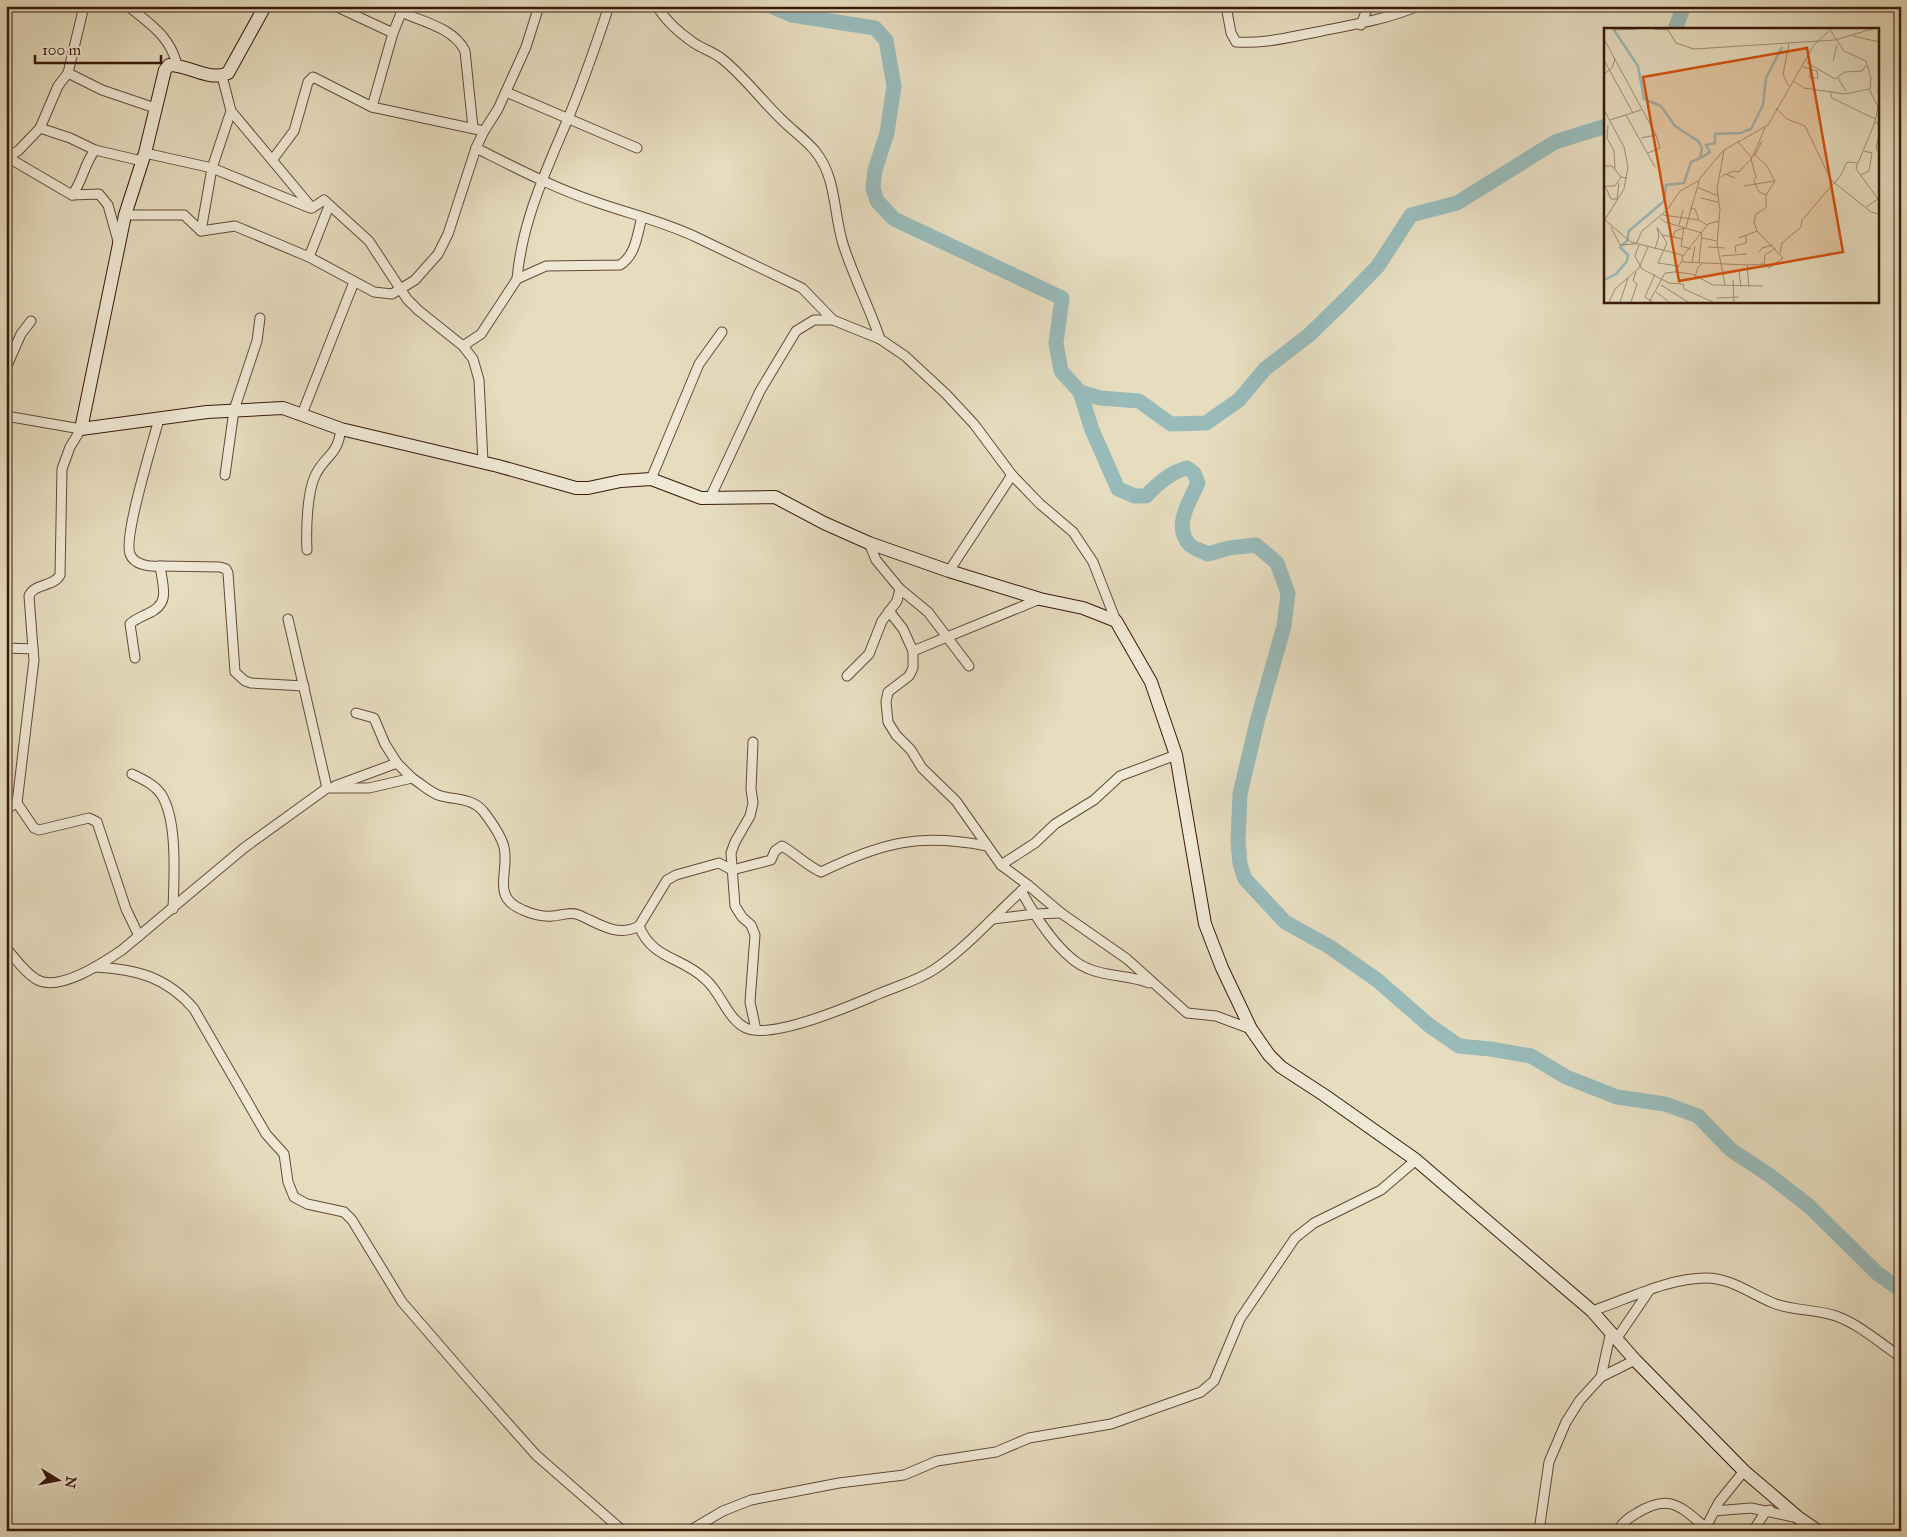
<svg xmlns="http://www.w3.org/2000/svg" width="1907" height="1537" viewBox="0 0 1907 1537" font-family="'IM FELL Great Primer',serif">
  <rect width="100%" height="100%" fill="#e6dcbe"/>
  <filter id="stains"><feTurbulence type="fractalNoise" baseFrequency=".004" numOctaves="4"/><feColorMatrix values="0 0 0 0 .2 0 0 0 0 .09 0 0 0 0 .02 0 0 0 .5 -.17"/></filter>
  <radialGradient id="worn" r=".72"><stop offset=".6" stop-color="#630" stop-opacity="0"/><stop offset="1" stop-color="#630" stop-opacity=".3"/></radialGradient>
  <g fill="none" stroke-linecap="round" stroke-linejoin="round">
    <g stroke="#98bab9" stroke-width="15">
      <polyline points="771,6 792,15 875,28 886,40 894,86 887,133 875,170 873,188 877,201 894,219 1062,298 1056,343 1061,371 1080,392 1100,398 1139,401 1171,424 1206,423 1239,400 1265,369 1309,335 1345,300 1378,266 1411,215 1457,203 1555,142 1606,126"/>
      <polyline points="1675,29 1684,6"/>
      <path d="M1080 392 1092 430 1118 489 1135 496H1146C1157 484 1171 472 1187 468L1194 473 1198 483C1190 501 1172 527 1190 545 1194 549 1203 551 1208 554L1229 548 1256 545 1277 563 1288 593 1284 626 1257 722 1240 794 1238 841 1240 864 1245 879 1285 922 1330 947 1377 980 1430 1026 1459 1046 1490 1049 1531 1056 1566 1077 1617 1097 1665 1104 1698 1116 1731 1150 1769 1175 1809 1206 1878 1274 1901 1290"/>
    </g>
    <g stroke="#644937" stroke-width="11">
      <g id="street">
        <path d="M128 6C150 24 170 36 177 65"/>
        <polyline points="335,6 393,33"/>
        <path d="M657 6C665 20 681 34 694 43 703 49 713 52 721 58 744 76 761 100 782 120 793 131 805 139 815 151 837 178 833 212 843 244 853 276 869 306 880 339"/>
        <path d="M1226 6 1231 33 1236 42C1264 44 1290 37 1317 32 1351 25 1385 20 1418 6"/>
        <path d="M401 12C423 22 454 28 465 51L473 128"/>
        <polyline points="1361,25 1368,6"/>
        <polyline points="68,73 102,90 155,108"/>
        <polyline points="222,76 231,111 312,208 324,200 369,241 407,299 418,310 463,346 473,359 479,380 483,462"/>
        <polyline points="506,92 637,148"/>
        <polyline points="372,107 393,33 404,6"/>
        <polyline points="40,128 70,138 95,150 142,161"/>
        <path d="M476 148C516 168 554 188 596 202 630 214 665 222 698 238L802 288 833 320 880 339 905 356 946 394 974 424 1012 475 1040 504 1073 532 1093 562 1116 621"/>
        <polyline points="145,153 212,168 310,208"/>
        <polyline points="7,157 72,195 99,194 108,205 118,241"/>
        <polyline points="6,159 19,150 40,128 58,86 68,73 84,6"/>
        <polyline points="273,159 294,131 308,82 313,77 372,107 484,131"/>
        <path d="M72 195C83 181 84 164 95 150"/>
        <polyline points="125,215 184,215 201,231 235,226 309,257 374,292 392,294 415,280 438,254 448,234 476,148 484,131 498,109 526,47 539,6"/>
        <polyline points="201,231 212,168 231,111"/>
        <polyline points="309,257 329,206"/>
        <path d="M517 279C522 222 545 173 567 121 583 83 596 45 609 6"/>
        <path d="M463 346 481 334 517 279 546 266 620 265C636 255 637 235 642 217"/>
        <polyline points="6,368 21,334 31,321"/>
        <polyline points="302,414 354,282"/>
        <path d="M6 416 81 429 70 447 62 469 60 575C54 587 34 583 29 596L33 649"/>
        <polyline points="225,475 234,410 257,341 260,318"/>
        <polyline points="651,479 699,364 722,332"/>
        <polyline points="710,498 760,391 796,331 814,320 833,320"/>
        <path d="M307 550C306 530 307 493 315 476 325 454 337 458 341 429"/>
        <polyline points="160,566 220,567 226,569 228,573 235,672 245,681 251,683 304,686"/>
        <polyline points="949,571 1012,475"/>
        <polyline points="900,589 928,612 969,666"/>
        <polyline points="889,611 903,629 913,651 913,668 909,676 888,692 886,702 888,722 896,735 911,750 922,768 956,801 1001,865 1028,885 1061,913 1127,959 1187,1013 1216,1016 1251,1029"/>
        <polyline points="288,619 327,788"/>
        <polyline points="6,648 33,649 34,660 17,803 6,809"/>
        <polyline points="913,651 1040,599"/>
        <path d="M135 658 130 624C135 619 141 617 147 614 171 604 163 588 160 566 150 567 134 565 130 554 123 537 153 442 159 419"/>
        <polyline points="847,676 869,654 882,621 897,601 900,589 876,560 869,543"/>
        <polyline points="356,713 374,718 385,744 397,763"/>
        <polyline points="753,742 751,789 753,803 750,816 735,842 731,853 735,906 742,917 751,925 755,935 750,1002 756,1030"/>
        <path d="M132 774C142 779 154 784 161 794 178 820 174 878 173 909"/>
        <polyline points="335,786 397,763 412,778"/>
        <polyline points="17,803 34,828 39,830 89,818 97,822 126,909 139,936"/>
        <polyline points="1001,865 1035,843 1055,824 1094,800 1120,776 1176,755"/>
        <path d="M1021 891C1035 916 1062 959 1089 969 1108 977 1130 975 1149 983"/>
        <polyline points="993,919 1034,914 1061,913"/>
        <path d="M639 926 667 880 676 875 719 863 732 870 771 860 775 851 782 846C796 854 806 865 821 872 883 842 919 833 987 846"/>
        <path d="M6 948C15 958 24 972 36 979 58 993 103 963 122 950L244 848 327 788H369L412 778C422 784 430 793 441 796 456 800 472 798 483 811 490 820 501 836 504 847 510 872 490 897 523 910 531 914 543 917 552 916 561 916 570 911 579 915 598 923 617 938 639 926 652 959 682 957 705 979 721 992 727 1019 746 1028 772 1040 850 1006 876 995 897 986 917 981 935 969 970 945 997 912 1028 885"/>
        <path d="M95 967C136 969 167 977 194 1009L266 1134 284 1154 288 1182 294 1197 307 1204 344 1212 352 1220 402 1302 473 1384 536 1455 623 1531"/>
        <path d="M1592 1311C1628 1299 1668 1278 1706 1278 1731 1278 1751 1294 1773 1303 1793 1311 1816 1309 1836 1316 1859 1324 1881 1344 1901 1357"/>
        <polyline points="1617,1338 1649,1291"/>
        <polyline points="1601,1377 1611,1331"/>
        <polyline points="1714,1511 1751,1508 1798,1518"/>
        <polyline points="689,1531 723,1511 751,1500 839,1483 904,1475 937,1461 996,1452 1029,1438 1111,1424 1201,1392 1214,1381 1240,1319 1295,1238 1314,1223 1381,1190 1416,1160"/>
        <polyline points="1539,1531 1549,1462 1566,1422 1580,1400 1601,1377 1635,1360"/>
        <path d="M1618 1531C1621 1523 1630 1517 1637 1513 1669 1493 1680 1506 1705 1527"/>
        <polyline points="1704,1531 1719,1502 1744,1471"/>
        <polyline points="1753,1531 1766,1511 1770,1510"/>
      </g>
    </g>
    <g stroke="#39180a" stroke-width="14">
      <path id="secondary" d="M265 6 228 73C210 82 189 65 169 65L165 70 145 153 125 215 81 429 207 412 283 408 341 429 498 466 576 488H588L621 481 651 479 701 498 775 497 824 523 869 543 949 571 1040 599 1083 608 1116 621 1151 682 1176 755 1205 924 1222 968 1251 1029 1269 1055 1281 1067 1324 1095 1416 1160 1592 1311 1635 1360 1744 1471 1799 1518 1818 1531"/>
    </g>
    <use href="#street" stroke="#efe8d5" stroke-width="9"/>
    <use href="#secondary" stroke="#efe8d5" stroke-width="12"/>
  </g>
  <g transform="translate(1604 28)">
    <rect width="275" height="275" fill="#e6dcbe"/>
    <path fill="none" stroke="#98bab9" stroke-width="2.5" d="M97 130 106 124 102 117 111 115V106L136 105 147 101 159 77 162 50 178 19M0 252 12 246 23 233 24 227 16 219 23 213 25 203 60 173 62 157 80 155 87 134 96 130 98 120 94 113 71 98 57 78 40 71 34 38 10 2"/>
    <path fill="none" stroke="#a18e76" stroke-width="1" d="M50 1 64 2 72 15 90 21 231 12 268 1M8 2 34 1M227 3 240 23 262 33 267 50 266 63 274 79 271 94 275 97M249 8 275 14M0 11 52 107 56 120 44 125M185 15 179 47 185 58M0 32 29 85M229 33 233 17M202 34 231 51 241 44 258 43 262 37M199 39 213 43 214 50H206V42M0 46 8 40 11 31M234 50 242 63M189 53 200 60 241 66 265 61M226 63 228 70 271 91M172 80 183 91 201 98 227 152 267 184 275 186M0 82 20 119 24 139 20 161 0 193M22 87 51 139M6 92 37 82M4 97 3 110 10 123 11 141M37 110 52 107M133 113 148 130M274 124 272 120 275 106M150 126 162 137 171 153M151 127 158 113M147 131 152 149 150 153 155 164 162 167M253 136 252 141 274 171 262 179M0 138H8L17 149 23 150M123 146 129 143 135 144 148 130 161 100M257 147 265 143 268 125 260 123M117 149 121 146 131 150M0 156 7 171H13M2 158H11L17 149M140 158 170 153M93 159 114 168M97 170 114 174M13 171 15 155M86 180 91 181 95 192 103 197M59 187 95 192M56 190 61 194 98 205M1 192 27 214 78 227 79 234 143 237M75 197 79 182M7 199 16 217 32 216 38 203 63 182 76 163 94 153M53 199 63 215 54 235 74 238M80 199 77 218 87 221M82 199 96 150 120 122M58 207 79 211M69 210 71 203 80 200M98 210 113 213M135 210 153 203M35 217 31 228 38 241 65 255 79 256 80 261 109 274M104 219 121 220M51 221 55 208 53 200M155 224 158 220 169 217M132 225 131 218 142 215V207M176 225 178 215 197 199 198 192 237 147 243 134 254 135 271 94M79 228 104 196 115 193M117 228 143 226M88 234 91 218M95 235 98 205M160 236 161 227 172 220M135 243 137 259M71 244 88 246 109 257 159 258M91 249 94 239 98 236M129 252 130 274M57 257 84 274M121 257 113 215 116 182 113 161 120 122 164 97 210 17 227 1M145 259 143 237 160 236 165 240 179 230 153 203 150 194 152 186 162 180V167L171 153M52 264 65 274M113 270 135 269M5 274 11 261 35 240 44 219M16 274 24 250M27 274 33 256 29 253 32 244M45 274 61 245 71 244 78 233M49 274 41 269 51 246"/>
    <path fill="#d6520c" fill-opacity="0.15" stroke="#d6520c" stroke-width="2.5" d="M203 20 239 224 75 253 39 49Z"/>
    <rect width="275" height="275" fill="none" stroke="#39180a" stroke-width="2.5"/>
  </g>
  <rect width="1907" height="1537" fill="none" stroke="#e6dcbe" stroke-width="25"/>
  <rect x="8" y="8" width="1892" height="1522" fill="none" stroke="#39180a" stroke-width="2.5"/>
  <rect x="12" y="12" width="1882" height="1512" fill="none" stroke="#39180a"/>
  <g transform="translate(58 1480) rotate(100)" stroke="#efe8d5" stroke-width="4" paint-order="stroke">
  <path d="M0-4L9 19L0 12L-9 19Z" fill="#39180a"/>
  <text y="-8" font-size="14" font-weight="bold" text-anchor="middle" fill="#39180a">N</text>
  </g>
  <path d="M35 55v8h126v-8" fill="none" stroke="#39180a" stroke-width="2.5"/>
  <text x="42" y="55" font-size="15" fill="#39180a" stroke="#efe8d5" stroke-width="4" paint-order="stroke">100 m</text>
  <rect width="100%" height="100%" filter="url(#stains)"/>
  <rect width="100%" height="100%" fill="url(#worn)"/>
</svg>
